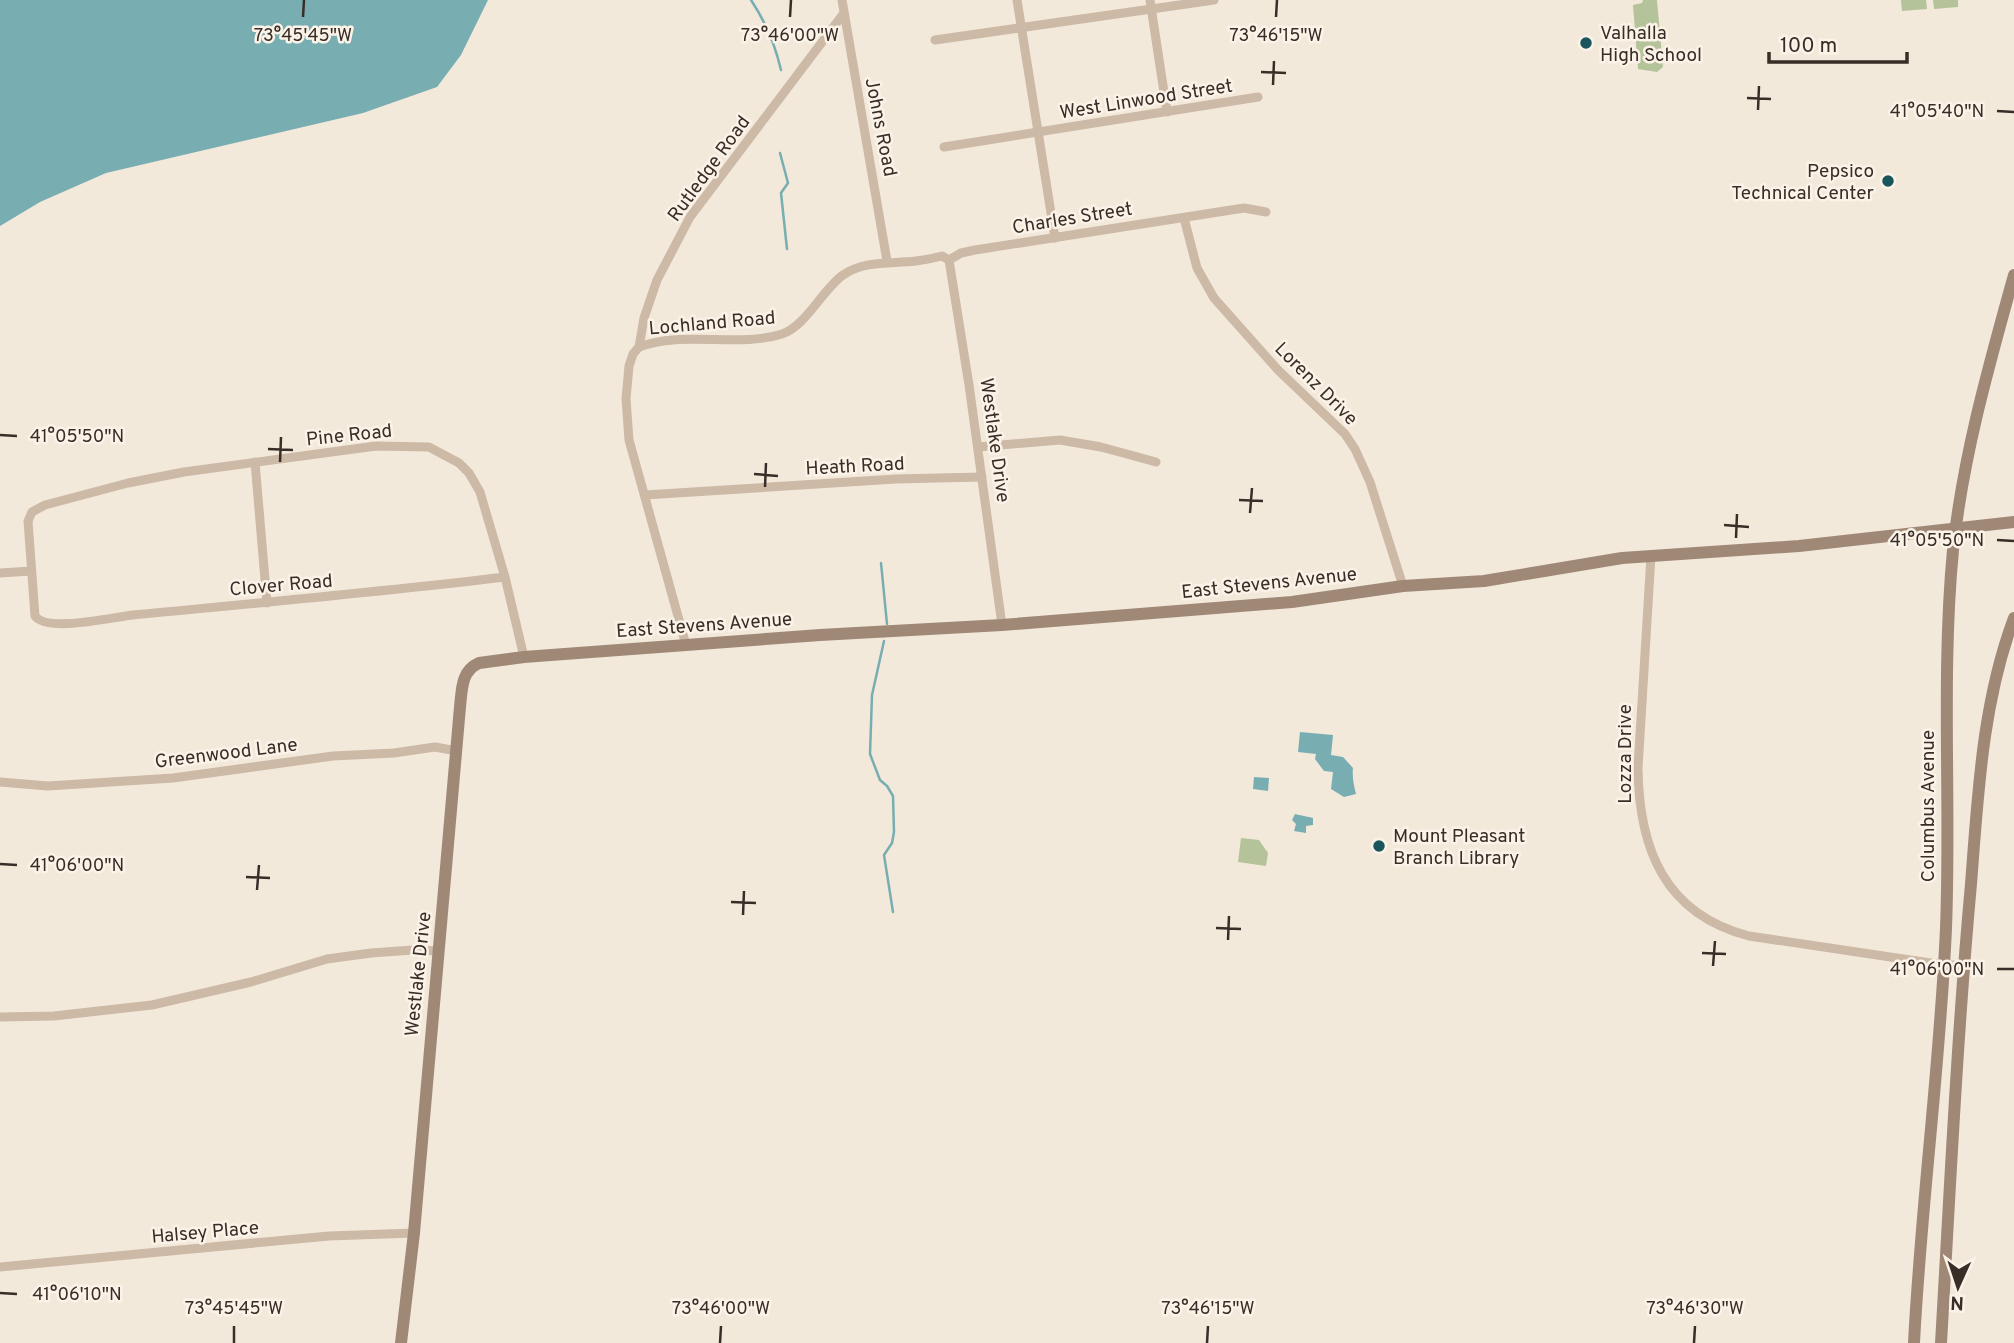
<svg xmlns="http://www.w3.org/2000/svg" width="2014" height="1343" viewBox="0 0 2014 1343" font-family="Overpass,sans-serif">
  <rect width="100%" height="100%" fill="#f3e9db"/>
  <g fill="#b4c39a">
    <polygon points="1643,0 1657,0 1663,67 1657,72 1638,69 1633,5 1642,3"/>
    <polygon points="1901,0 1926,0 1927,9 1902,11"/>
    <polygon points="1933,0 1958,0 1958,7 1934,9"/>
    <polygon points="1241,838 1259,840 1268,853 1266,866 1238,862"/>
  </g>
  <g fill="#78adb2">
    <polygon points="0,0 488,0 461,55 437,87 363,113 106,173 40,202 0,226"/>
    <path d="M1300 732 1333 735 1331 755 1343 757 1353 768C1352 777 1354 786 1356 794L1344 797 1331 789 1333 772 1324 771 1315 759 1316 754 1298 752Z"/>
    <polygon points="1254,777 1269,778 1268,791 1253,789"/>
    <polygon points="1295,814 1313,818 1313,825 1306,826 1306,833 1294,831 1296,824 1292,820"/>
  </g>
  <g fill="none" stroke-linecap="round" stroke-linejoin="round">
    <g stroke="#78adb2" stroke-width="2.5">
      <path d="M751 0C765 21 775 44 781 70"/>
      <polyline points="780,153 788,183 781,193 787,249"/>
      <polyline points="881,563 887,624"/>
      <polyline points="884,641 872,695 870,754 880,780 887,786 893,796 894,832 892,843 884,855 893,912"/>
    </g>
    <g stroke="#ccb9a6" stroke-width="9">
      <polyline points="842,0 887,261"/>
      <polyline points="1017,0 1055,238"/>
      <polyline points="1150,0 1167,112"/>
      <polyline points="935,40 1214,0"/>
      <polyline points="944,147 1258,97"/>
      <polyline points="1184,218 1197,268 1214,298 1278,370 1345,434 1355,449 1370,482 1403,586"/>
      <polyline points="949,260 969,385 1002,625"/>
      <path d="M639 347C683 330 738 348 782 334 805 327 823 289 843 275 865 260 891 264 916 261 925 260 934 258 942 256L949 260 961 253 975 250 1244 208 1266 212"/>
      <polyline points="978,447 1060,440 1101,447 1156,462"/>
      <polyline points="255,462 267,603"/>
      <polyline points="645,495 896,479 982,477"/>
      <path d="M1651 556 1638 768C1639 848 1664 914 1749 936L1944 965H1964"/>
      <polyline points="0,573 31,571"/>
      <path d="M505 577C381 592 258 603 133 615 113 617 47 633 35 616L28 521 32 512 45 505 128 483 184 472 376 446 429 447 459 463 469 473 480 492 505 577 524 657"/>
      <polyline points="686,645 629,440 626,399 629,366 633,354 639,347 644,318 657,280 690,217 844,13"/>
      <polyline points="0,782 48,786 173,778 333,756 394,753 435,747 457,751"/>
      <polyline points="0,1017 54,1016 152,1005 251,982 327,959 371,953 413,950 439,951"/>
      <polyline points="0,1267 329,1236 414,1233"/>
    </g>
    <g stroke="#a08877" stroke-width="12">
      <path d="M401 1343 414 1233 460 707C462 689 461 671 479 663L524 657 820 635 1002 625 1292 602 1403 586 1484 581 1622 558 1799 546 2014 522"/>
      <path d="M1914 1343C1921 1204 1940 1067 1946 928 1951 802 1941 676 1953 550 1963 456 1989 365 2014 275"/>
      <path d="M1941 1343C1950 1190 1957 1037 1971 884 1978 795 1982 703 2014 618"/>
    </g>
  </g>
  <path fill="none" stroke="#382d27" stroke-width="2.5" d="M303 17 304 0M790 17 791 0M1276 17 1277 0M1261 72 1286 73M1273 85 1274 61M1747 98 1771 99M1758 110 1759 86M1997 111 2014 112M0 435 17 436M268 449 293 450M280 462 281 437M754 474 778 476M765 487 766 463M1239 500 1263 501M1250 513 1252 488M1724 525 1749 527M1736 538 1737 514M1997 540 2014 541M0 864 17 865M246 877 270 878M257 890 259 865M731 902 756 903M743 915 744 891M1216 928 1241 929M1228 940 1229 916M1702 953 1726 954M1713 966 1715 941M1997 969H2014M0 1293 17 1294M234 1343V1326M720 1343 721 1326M1207 1343 1208 1326M1694 1343 1695 1326"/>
  <g fill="#1a555c" stroke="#fbf3e8" stroke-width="2.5">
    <circle cx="1586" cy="43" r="7"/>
    <circle cx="1888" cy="181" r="7"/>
    <circle cx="1379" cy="846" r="7"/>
  </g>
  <g text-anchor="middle" stroke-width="5" stroke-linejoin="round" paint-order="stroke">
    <g font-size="19" fill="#382d27" stroke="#fbf3e8" text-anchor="start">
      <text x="1600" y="39">Valhalla<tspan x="1600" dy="22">High School</tspan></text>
      <text x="1874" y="177" text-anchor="end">Pepsico<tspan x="1874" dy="22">Technical Center</tspan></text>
      <text x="1393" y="842">Mount Pleasant<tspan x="1393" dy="22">Branch Library</tspan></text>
    </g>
    <g font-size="19" fill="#382d27" stroke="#fbf3e8">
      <text transform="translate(1146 98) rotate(-9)" y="7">West Linwood Street</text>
      <text transform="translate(882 127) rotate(79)" y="7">Johns Road</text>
      <text transform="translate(708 168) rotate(-54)" y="7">Rutledge Road</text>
      <text transform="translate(1072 217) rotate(-9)" y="7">Charles Street</text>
      <text transform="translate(712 322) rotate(-5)" y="7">Lochland Road</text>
      <text transform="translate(1317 383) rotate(45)" y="7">Lorenz Drive</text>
      <text transform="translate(349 434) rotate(-6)" y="7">Pine Road</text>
      <text transform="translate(996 440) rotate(82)" y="7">Westlake Drive</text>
      <text transform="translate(855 465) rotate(-3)" y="7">Heath Road</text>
      <text transform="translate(1269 582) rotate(-6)" y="7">East Stevens Avenue</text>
      <text transform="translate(281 584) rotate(-5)" y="7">Clover Road</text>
      <text transform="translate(704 624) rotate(-4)" y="7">East Stevens Avenue</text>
      <text transform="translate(226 752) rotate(-7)" y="7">Greenwood Lane</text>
      <text transform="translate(1624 754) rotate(-90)" y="7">Lozza Drive</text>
      <text transform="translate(1927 806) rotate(-90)" y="7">Columbus Avenue</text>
      <text transform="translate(417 974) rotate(-84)" y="7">Westlake Drive</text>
      <text transform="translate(205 1231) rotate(-5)" y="7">Halsey Place</text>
    </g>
  </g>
  <g font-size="18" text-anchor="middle" fill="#382d27" stroke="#fbf3e8" stroke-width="5" stroke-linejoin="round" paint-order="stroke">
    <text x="303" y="41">73°45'45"W</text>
    <text x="790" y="41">73°46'00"W</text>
    <text x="1276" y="41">73°46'15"W</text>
    <text x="1937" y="117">41°05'40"N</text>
    <text x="77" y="442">41°05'50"N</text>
    <text x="1937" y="546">41°05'50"N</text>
    <text x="77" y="871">41°06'00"N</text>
    <text x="1937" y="975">41°06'00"N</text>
    <text x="77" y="1300">41°06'10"N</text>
    <text x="234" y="1314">73°45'45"W</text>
    <text x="721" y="1314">73°46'00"W</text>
    <text x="1208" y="1314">73°46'15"W</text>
    <text x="1695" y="1314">73°46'30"W</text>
  </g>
  <g transform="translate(1958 1287) rotate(183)" stroke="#fbf3e8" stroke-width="5" paint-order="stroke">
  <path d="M0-5L12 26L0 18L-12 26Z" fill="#382d27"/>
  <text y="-10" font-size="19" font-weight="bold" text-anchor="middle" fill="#382d27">N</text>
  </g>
  <path d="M1769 52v10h138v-10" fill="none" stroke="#382d27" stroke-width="3.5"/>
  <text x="1780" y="52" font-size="21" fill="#382d27" stroke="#fbf3e8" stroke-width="5" paint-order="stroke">100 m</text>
</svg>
